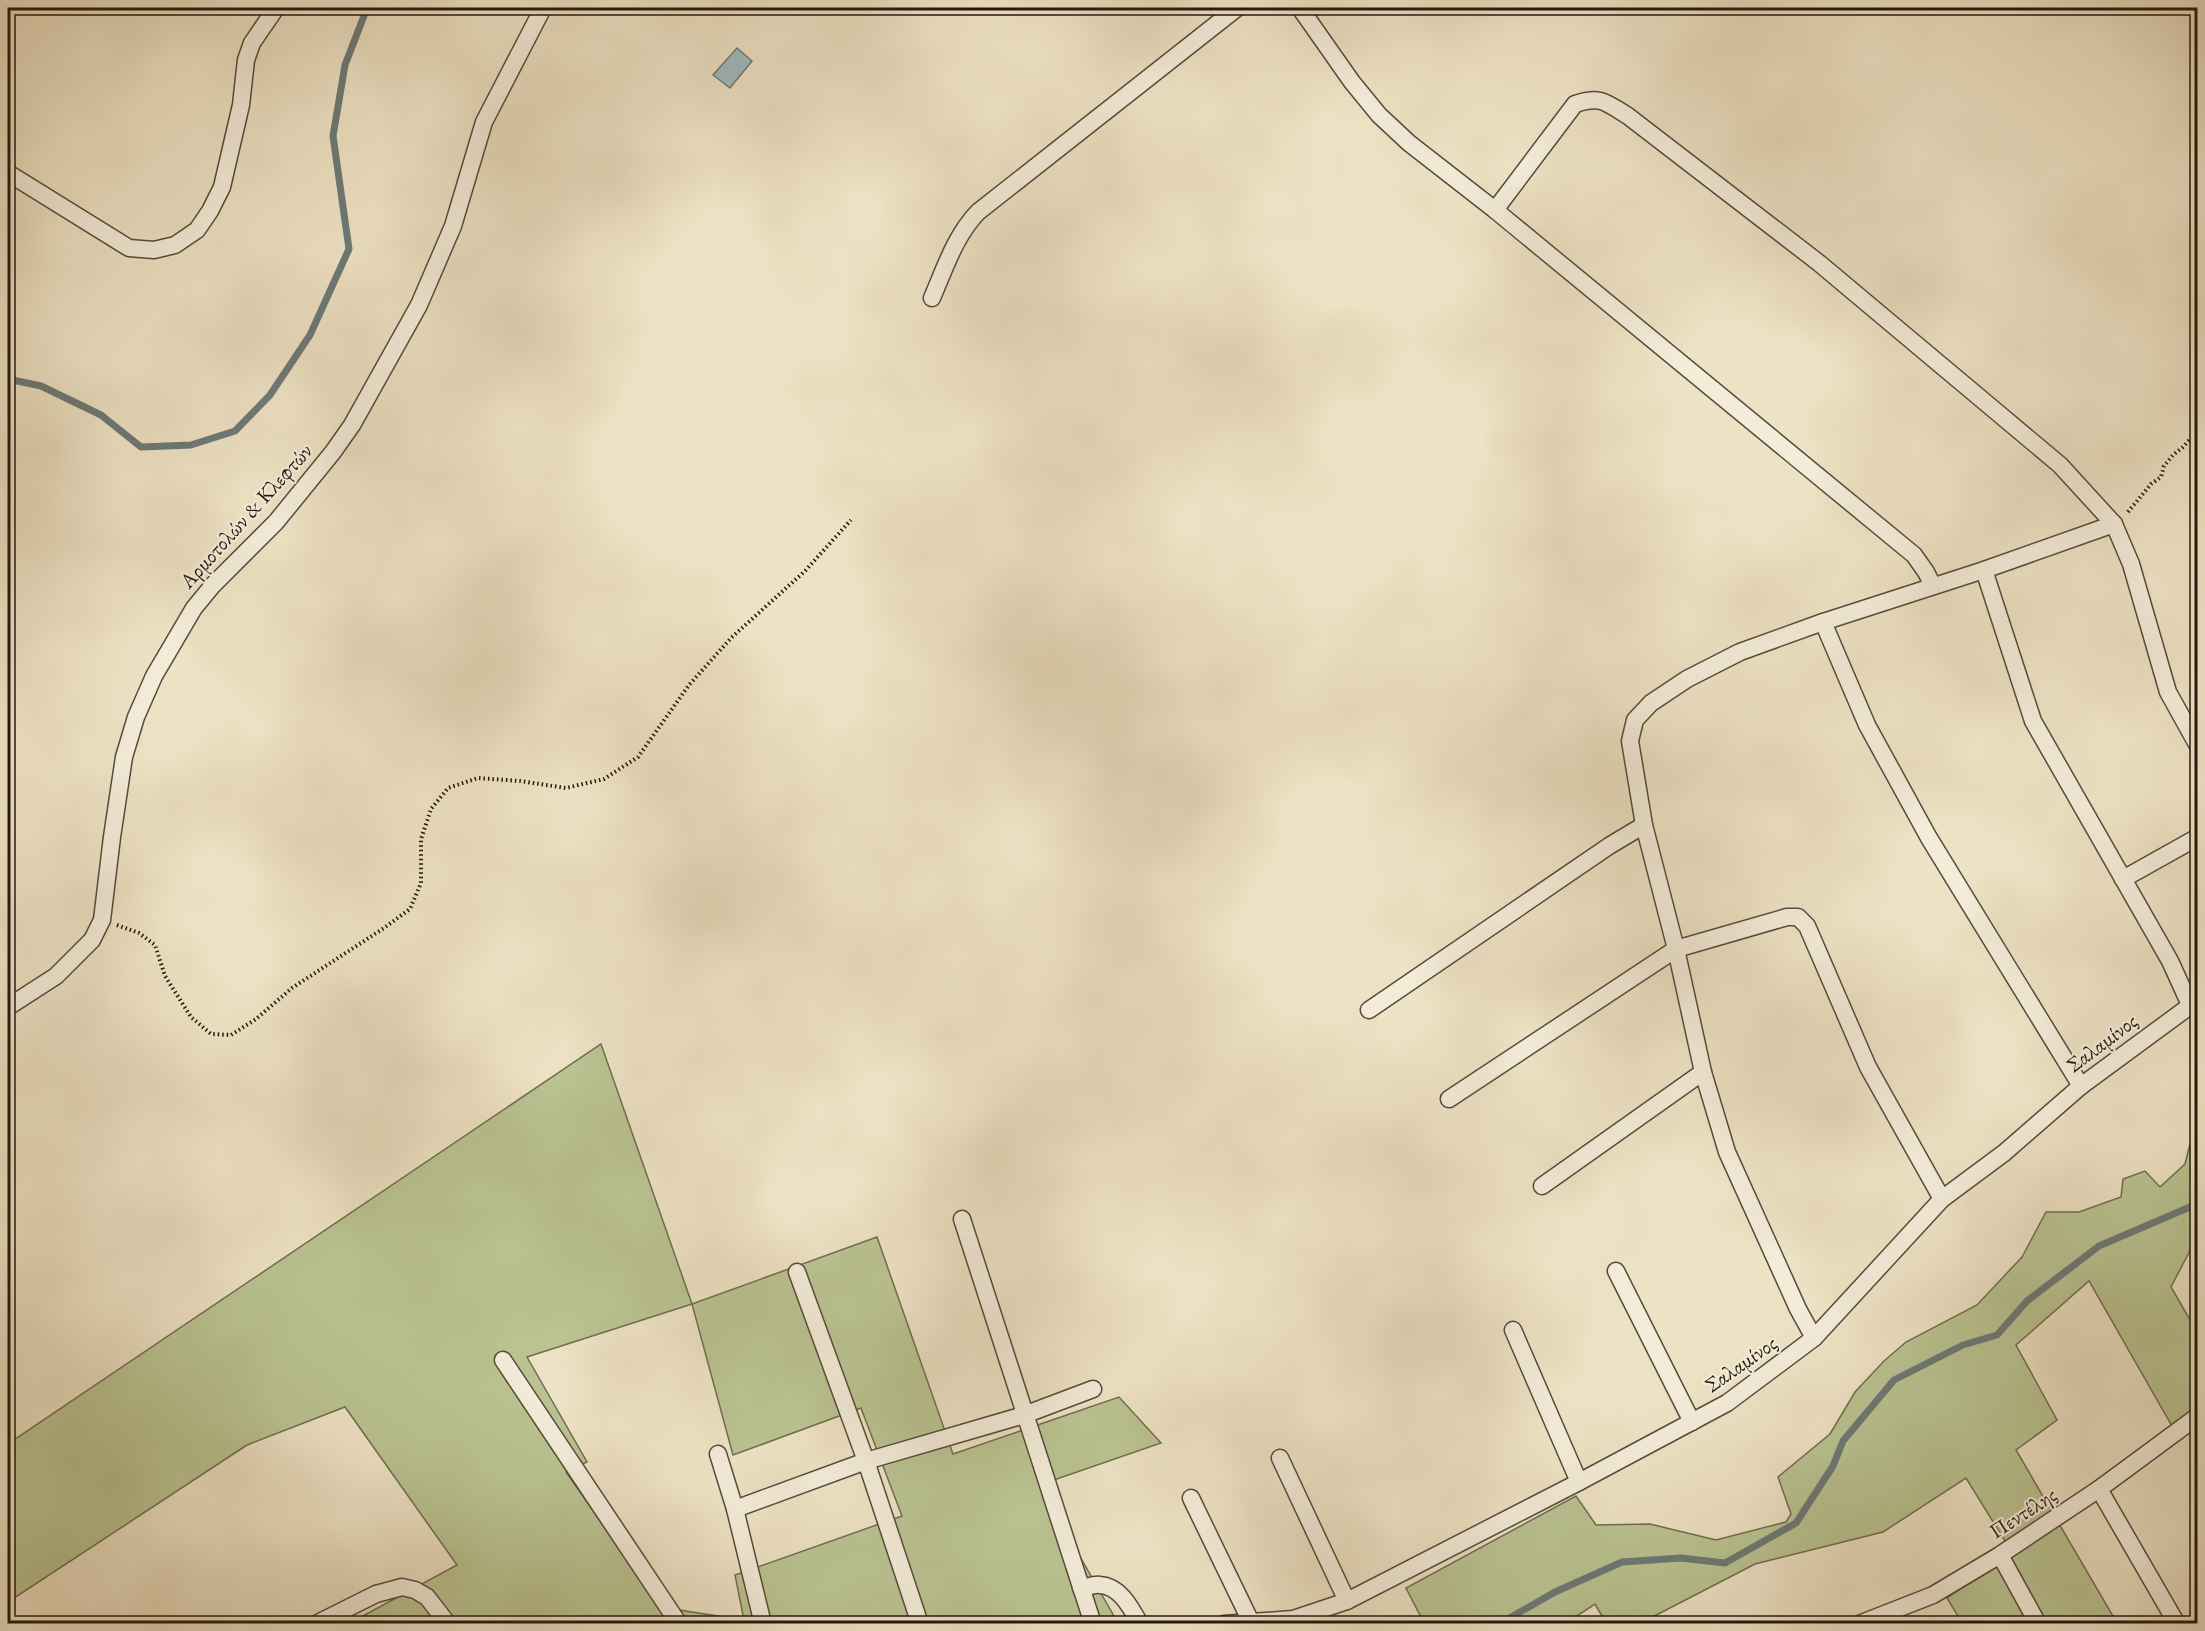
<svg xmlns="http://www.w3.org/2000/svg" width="2205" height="1631" viewBox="0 0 2205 1631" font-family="'EB Garamond',serif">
  <rect width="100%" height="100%" fill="#ede2c4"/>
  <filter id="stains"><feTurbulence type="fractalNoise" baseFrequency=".00333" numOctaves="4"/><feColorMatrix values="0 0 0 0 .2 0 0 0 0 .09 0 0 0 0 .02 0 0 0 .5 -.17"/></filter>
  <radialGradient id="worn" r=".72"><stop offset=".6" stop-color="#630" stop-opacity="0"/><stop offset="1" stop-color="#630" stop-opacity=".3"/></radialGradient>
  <g fill="#bac392" stroke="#6f6e4f" stroke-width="1.5" fill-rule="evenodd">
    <path d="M601 1044 692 1304 877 1237 953 1454 1119 1397 1161 1443 1048 1482 1063 1527 1118 1623H350L457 1565 345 1407 247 1445 8 1602V1444ZM692 1304 733 1455 861 1408 902 1516 735 1575 744 1620 679 1610 626 1558 566 1472 587 1462 527 1357Z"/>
    <polygon points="2197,1131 2197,1242 2193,1245 2171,1287 2197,1332 2197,1425 2180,1440 2089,1281 2016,1345 2057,1420 2016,1450 2117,1623 1962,1623 1947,1598 2013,1554 1966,1478 1883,1532 1755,1564 1641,1623 1606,1623 1595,1604 1566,1623 1424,1623 1406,1588 1576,1496 1596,1525 1650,1524 1716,1540 1786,1522 1791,1514 1778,1477 1830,1434 1855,1392 1884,1361 1906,1342 1977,1305 2022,1257 2046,1212 2079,1212 2121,1197 2123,1179 2145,1171 2160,1187 2185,1164 2191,1140"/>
  </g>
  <polygon fill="#9ebbbf" stroke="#6d7a77" stroke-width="1.5" points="737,48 752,61 730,88 713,75"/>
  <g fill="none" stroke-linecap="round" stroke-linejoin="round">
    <g stroke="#6d7a77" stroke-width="7">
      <polyline points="8,379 41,386 101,415 141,447 191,445 235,431 270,395 310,335 349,249 333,136 345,65 367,8"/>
      <polyline points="1499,1624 1555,1592 1622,1562 1681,1558 1725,1563 1796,1523 1833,1466 1843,1441 1894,1380 1963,1345 1997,1335 2027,1301 2099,1246 2190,1207 2198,1200"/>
    </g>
    <g stroke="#564b3a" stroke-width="19">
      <g id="street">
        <polyline points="1300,8 1352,82 1379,115 1409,143 1495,210 1914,555 1926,572 1933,586"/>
        <polyline points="8,173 129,248 154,250 175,245 197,230 210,211 222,187 241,105 246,60 252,43 276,8"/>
        <path d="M1495 210 1575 104C1602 95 1606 103 1628 116L1819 263 1992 408 2060 465 2114 524 2131 564 2168 692 2198 746"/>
        <path d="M932 298C945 268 955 236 978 212L1237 8"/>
        <polyline points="1984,570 2033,721 2170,961 2190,1005"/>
        <polyline points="1823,622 1867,725 1929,838 2081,1086"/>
        <polyline points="2123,879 2198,837"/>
        <polyline points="8,1007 56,976 92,940 102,920 112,837 124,757 136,717 154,676 194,608 213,585 276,522 333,452 352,425 419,305 453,226 484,122 543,8"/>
        <polyline points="1369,1010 1609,846 1644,825"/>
        <polyline points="1449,1099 1676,949 1787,917 1798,917 1807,926 1868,1067 1942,1199"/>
        <polyline points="1542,1186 1703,1072"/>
        <polyline points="962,1219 1093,1624"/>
        <polyline points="1616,1271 1692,1422"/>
        <polyline points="797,1272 866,1461 920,1624"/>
        <polyline points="1513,1330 1579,1482"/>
        <polyline points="1814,1338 1798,1309 1727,1152 1703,1072 1676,949 1644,825 1630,741 1635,720 1651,703 1687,679 1740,652 1823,622 1984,570 2114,524"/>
        <polyline points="503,1360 679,1624"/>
        <polyline points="718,1454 735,1509 763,1624"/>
        <polyline points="1280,1458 1347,1601"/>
        <polyline points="2099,1489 2177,1624"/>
        <polyline points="1191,1498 1250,1620"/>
        <polyline points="735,1509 866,1461 1024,1415 1093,1389"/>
        <polyline points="2000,1555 2038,1624"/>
        <path d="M1081 1588C1087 1587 1094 1584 1100 1585 1120 1586 1131 1608 1140 1624"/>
        <polyline points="316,1624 376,1594 402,1587 415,1590 427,1597 448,1624"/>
        <polyline points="1224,1624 1293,1619 1347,1601 1579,1482 1727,1403 1814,1338 1942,1199 2004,1153 2081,1086 2198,1000"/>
        <polyline points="1859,1624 1933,1595 2000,1555 2099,1489 2198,1416"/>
      </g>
    </g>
    <g stroke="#24190c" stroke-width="4" stroke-dasharray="1.5 3" stroke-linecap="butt">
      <polyline points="2128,512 2151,484 2161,477 2164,466 2173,455 2183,447 2198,430"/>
      <polyline points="117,925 139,933 155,945 165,976 191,1017 211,1034 231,1035 256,1019 292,988 384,928 410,909 421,883 421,839 431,809 448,788 478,778 520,781 566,788 604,779 638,757 689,685 731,638 805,571 851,520"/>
    </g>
    <use href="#street" stroke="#f3ecd9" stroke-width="16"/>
  </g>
  <g text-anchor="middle" stroke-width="4.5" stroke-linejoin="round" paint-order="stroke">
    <g font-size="21" fill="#24190c" stroke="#f3ecd9">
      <text transform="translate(246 516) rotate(-48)" y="7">Αρμοτολών &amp; Κλεφτών</text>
      <text transform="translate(2102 1043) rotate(-37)" y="7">Σαλαμίνος</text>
      <text transform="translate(1741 1364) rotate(-35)" y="7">Σαλαμίνος</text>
      <text transform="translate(2023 1513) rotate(-33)" y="7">Πεντέλης</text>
    </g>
  </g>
  <rect width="2205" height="1631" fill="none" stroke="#ede2c4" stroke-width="30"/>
  <rect x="9" y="9" width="2187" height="1613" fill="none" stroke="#24190c" stroke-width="3"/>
  <rect x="15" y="15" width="2175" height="1601" fill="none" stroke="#24190c" stroke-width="1.5"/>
  <rect width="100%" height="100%" filter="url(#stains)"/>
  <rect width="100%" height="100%" fill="url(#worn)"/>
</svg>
